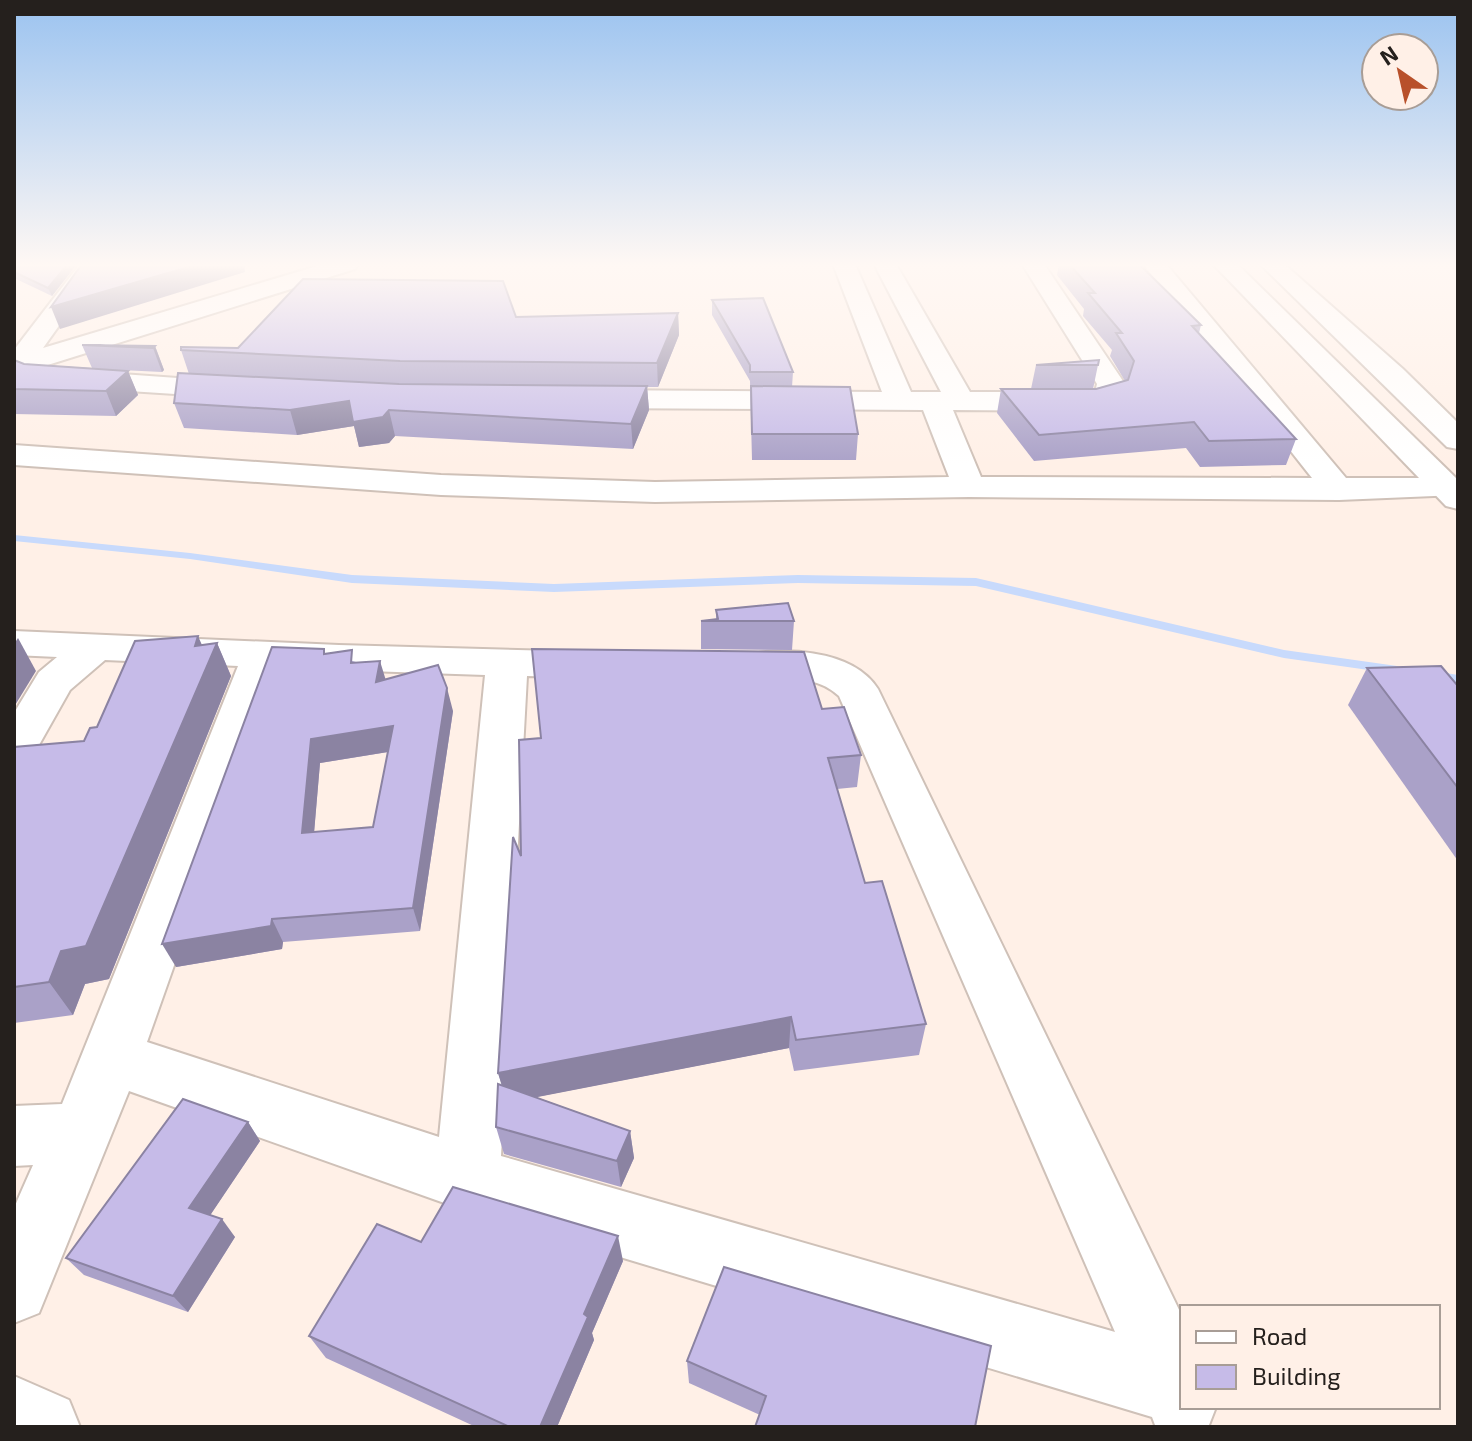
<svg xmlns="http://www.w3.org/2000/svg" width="1472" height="1441" viewBox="0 0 1472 1441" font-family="'Exo 2',sans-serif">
  <rect width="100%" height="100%" fill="#fff0e7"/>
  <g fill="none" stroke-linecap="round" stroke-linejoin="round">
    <g fill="#c8dafc" fill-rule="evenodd">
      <polygon points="14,535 190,553 352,575 554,584 798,575 976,578 1284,650 1397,666 1404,670 1397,674 1284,658 976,586 798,583 554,592 352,583 190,559 14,541"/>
      <polygon points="1434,671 1458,675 1458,683 1429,678 1427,675"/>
    </g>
    <g stroke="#cfc1b8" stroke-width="4">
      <g id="street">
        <polygon points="80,264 103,264 43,348 324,264 358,264 355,269 38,368 247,383 251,389 247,395 237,398 36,385 14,378 14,350"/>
        <polygon points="833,264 855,264 911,392 941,392 874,264 896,264 970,392 1095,392 1097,384 1022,264 1044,264 1125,384 1119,404 1090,411 953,410 981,477 1312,478 1143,264 1166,264 1346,478 1448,478 1458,481 1458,495 1339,500 969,497 655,502 441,495 14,465 14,445 441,475 655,482 949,477 923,410 589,408 579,405 574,399 579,393 589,390 882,392"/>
        <path d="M14 631 339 645 594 652 609 656 615 665 609 674 594 678 527 676 501 1156 1115 1332 839 696C810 669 771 684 736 675L730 666 736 657C779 646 852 648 878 689L1182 1316V1407H1216L1209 1425 1161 1427 1155 1425 1152 1417 467 1211 129 1091 39 1313 14 1323V1208L33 1165 14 1166V1106L62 1104 238 666 105 660 70 690 30 761 14 766V713L39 672 57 657 14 655ZM279 668 485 675 439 1137 147 1042Z"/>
        <polygon points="14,1376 69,1400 80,1427 14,1427"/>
      </g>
    </g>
    <g stroke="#cfc1b8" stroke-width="4">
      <g id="highway">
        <polygon points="1213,264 1237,264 1458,480 1458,509 1446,506"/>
        <polygon points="1260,264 1284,264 1403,369 1458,423 1458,449 1447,447"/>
      </g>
    </g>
    <use href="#street" fill="#fff" fill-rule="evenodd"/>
    <use href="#highway" fill="#fff" fill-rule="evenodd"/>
  </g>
  <g fill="#aaa1c8" fill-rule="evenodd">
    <polygon points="14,264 77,264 52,296 14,278"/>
    <polygon points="1059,264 1139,264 1201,325 1199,333 1296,439 1286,465 1200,467 1186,448 1034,461 997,413 1001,389 1031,389 1036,365 1099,360 1093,389 1125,381 1110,356 1112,350 1083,316 1084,309 1057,275"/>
    <polygon points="712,300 793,372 792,387 858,434 856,460 752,460 750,381 712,315"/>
    <polygon points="678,313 679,335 658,387 647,387 649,410 633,449 395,436 389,443 359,447 354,426 297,435 184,428 174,403 189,374 181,350 238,348 516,317"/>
    <polygon points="82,345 155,346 164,370 162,372 121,370 128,371 138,395 116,416 14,414 14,360 24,364 92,368"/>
    <polygon points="716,610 794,621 792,650 701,649 701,621 716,619"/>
    <polygon points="217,643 231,676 109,979 85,984 73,1015 14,1023 14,747 84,741 97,727 202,645"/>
    <path d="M324 649 325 653 356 662 386 680 453 711 420 931 283 942 282 949 176 967ZM388 752 373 827 314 832 320 763Z"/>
    <polygon points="1367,668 1458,686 1458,861 1348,705"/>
    <polygon points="822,709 861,755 857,787 837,789 865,883 926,1024 919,1055 794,1071 789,1048 536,1097 630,1131 634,1158 621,1187 504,1154 496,1127 502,1085 498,1073 521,856"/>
    <polygon points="248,1122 260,1141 210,1215 235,1237 188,1312 84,1275 66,1258"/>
    <polygon points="421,1242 623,1261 592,1333 594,1340 557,1427 476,1427 326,1358 309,1336"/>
    <polygon points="687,1361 975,1427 760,1415 689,1383"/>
  </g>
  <g fill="#8b83a2">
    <polygon points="68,264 77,264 52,296 48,288"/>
    <polygon points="199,264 244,264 245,272 60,329 51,307"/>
    <polygon points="678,313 679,335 658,387 657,363"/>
    <polygon points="155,346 164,370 162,372 153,348"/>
    <polygon points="128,371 138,395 116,416 106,391"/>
    <polygon points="647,386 649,410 633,449 631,424"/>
    <polygon points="349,401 389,410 395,436 389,443 359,447 354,426 297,435 290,410"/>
    <polygon points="198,636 209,661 217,643 231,676 109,979 85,984 73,1015 49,982 61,951"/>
    <polygon points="18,638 36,671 14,707 14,644"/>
    <polygon points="380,661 387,684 376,682"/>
    <polygon points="447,688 453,711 420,931 413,908"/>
    <polygon points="393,726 400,750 320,763 312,857 302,833 311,739"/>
    <polygon points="272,919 283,942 282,949 176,967 162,944"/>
    <polygon points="791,1017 789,1048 507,1103 498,1073"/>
    <polygon points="248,1122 260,1141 203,1226 189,1208"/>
    <polygon points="630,1131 634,1158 621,1187 617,1161"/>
    <polygon points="222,1219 235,1237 188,1312 173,1296"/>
    <polygon points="618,1236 623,1261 592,1333 594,1340 557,1427 540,1427 584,1314"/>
  </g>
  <g fill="#c6bbe8" stroke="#8b83a2" stroke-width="2" fill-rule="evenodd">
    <polygon points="14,264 68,264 48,288 14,272"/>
    <polygon points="82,264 199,264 51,307"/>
    <polygon points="1069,264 1139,264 1201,325 1192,326 1296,439 1209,441 1194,422 1039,435 1001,389 1096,389 1128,380 1134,361 1116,333 1122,333 1088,293 1095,293"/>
    <polygon points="303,279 503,281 516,317 678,313 657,363 400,361 181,350 181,347 238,348"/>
    <polygon points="763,298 793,372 750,372 750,365 712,300"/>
    <polygon points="82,345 155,346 153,348"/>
    <polygon points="14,360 24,364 128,371 106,391 14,389"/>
    <polygon points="1099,360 1098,365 1036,365"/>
    <polygon points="178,373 399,384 647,386 631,424 389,410 383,417 353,422 349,401 290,410 174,403"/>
    <polygon points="751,386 850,387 858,434 752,434"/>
    <polygon points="788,603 794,621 701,621 718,619 716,610"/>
    <polygon points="198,636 195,646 217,643 86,946 61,951 49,982 14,987 14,747 84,741 90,728 97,727 135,641"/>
    <path d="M272 647 324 649V654L352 650 351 663 380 661 376 682 438 665 447 688 413 908 272 919 271 926 162 944ZM393 726 373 827 302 833 311 739Z"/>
    <polygon points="532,649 804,652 822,709 844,707 861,755 828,758 865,883 882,881 926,1024 796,1040 791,1017 498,1073 513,837 521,856 519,740 541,738"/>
    <polygon points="1441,666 1458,686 1458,788 1367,668"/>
    <polygon points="498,1084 630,1131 617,1161 496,1127"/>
    <polygon points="183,1099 248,1122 189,1208 222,1219 173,1296 66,1258"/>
    <polygon points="453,1187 618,1236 584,1314 588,1317 540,1427 510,1427 309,1336 377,1224 421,1242"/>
    <polygon points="724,1267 991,1346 975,1427 755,1427 766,1396 687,1361"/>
  </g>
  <linearGradient id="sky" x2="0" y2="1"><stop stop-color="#9bc3f0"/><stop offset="0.57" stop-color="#fff8f4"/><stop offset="1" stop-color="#fff8f4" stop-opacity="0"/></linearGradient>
  <rect width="1472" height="465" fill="url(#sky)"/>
  <rect width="1472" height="1441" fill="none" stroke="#25201d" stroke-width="32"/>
  <rect x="1180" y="1305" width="260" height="104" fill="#fff0e7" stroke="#a89d96" stroke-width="2"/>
  <rect x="1196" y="1331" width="40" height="12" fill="#ffffff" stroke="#a89d96" stroke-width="2"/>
  <text x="1252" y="1345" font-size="24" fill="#25201d">Road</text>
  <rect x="1196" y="1365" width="40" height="24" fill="#c6bbe8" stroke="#a89d96" stroke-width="2"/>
  <text x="1252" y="1385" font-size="24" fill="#25201d">Building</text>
  <g transform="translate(1400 72) rotate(326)"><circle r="38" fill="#fff0e7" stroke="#a89d96" stroke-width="2"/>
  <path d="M0-6L14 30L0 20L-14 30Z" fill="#b8502a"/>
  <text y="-12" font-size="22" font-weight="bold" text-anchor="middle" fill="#25201d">N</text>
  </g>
</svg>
